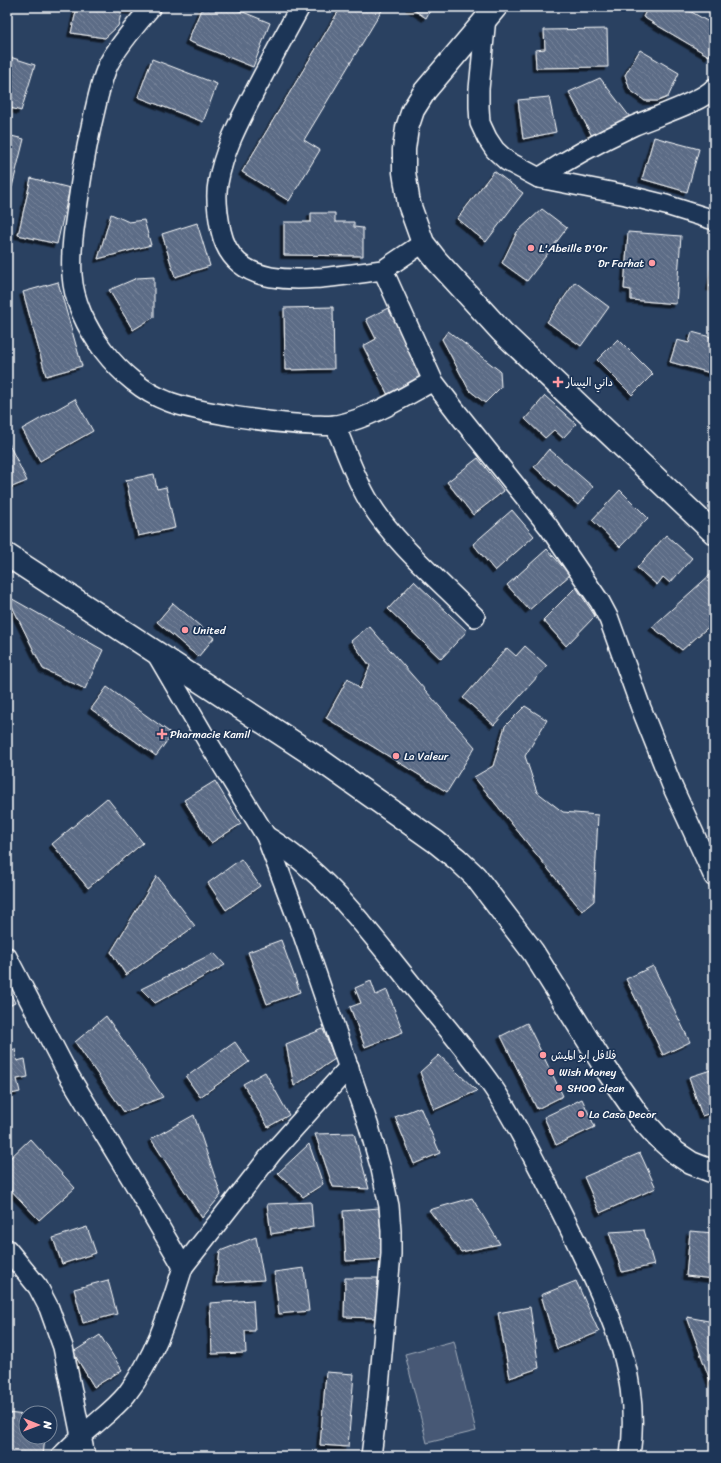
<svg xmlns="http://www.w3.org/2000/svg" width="721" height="1463" viewBox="0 0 721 1463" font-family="Sriracha,'Playpen Sans Arabic',sans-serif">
  <defs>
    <pattern id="building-back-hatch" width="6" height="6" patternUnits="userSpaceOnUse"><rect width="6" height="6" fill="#5b6c86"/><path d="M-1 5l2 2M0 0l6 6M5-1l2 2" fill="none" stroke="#748298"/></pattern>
    <filter id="shadow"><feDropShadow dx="-3.5" dy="3.5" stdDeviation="0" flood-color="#0009"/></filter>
  </defs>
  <rect width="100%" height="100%" fill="#2a4161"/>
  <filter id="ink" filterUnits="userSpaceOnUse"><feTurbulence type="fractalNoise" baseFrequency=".025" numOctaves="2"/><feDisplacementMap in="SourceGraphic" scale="8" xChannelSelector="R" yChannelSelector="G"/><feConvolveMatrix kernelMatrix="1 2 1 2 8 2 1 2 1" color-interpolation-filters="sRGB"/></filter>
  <g filter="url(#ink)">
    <polygon fill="#465975" stroke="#a2acba" points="454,1341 476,1431 427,1443 405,1354"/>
    <g fill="url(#building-back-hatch)" stroke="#fff" filter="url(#shadow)">
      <polygon points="77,7 134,7 134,11 122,10 118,26 105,38 71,33"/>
      <polygon points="202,7 231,7 270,23 253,67 188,41"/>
      <polygon points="341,7 384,7 304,140 320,150 289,201 242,172"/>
      <polygon points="409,7 432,7 426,18"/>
      <polygon points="648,7 683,7 714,25 714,48 709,56 643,17"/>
      <polygon points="607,29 608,67 536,68 535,50 545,49 544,30"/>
      <polygon points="640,50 679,73 668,97 658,101 645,101 630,90 625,75"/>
      <polygon points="7,56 35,65 21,111 7,107"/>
      <polygon points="152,59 217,84 203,122 138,97"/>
      <polygon points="600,78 630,117 592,136 569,92"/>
      <polygon points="549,97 556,132 523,139 518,100"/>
      <polygon points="7,135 24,139 12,187 7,185"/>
      <polygon points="654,137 699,149 687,192 642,179"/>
      <polygon points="494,171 523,193 486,242 457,219"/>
      <polygon points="31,178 70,188 57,244 18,235"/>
      <polygon points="542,209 567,228 527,281 502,263 517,232"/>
      <polygon points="311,213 335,213 335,222 354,222 354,227 363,228 363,256 284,255 284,222 311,222"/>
      <polygon points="111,214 129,222 144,220 151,245 98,259"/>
      <polygon points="197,223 210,266 175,277 162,234"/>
      <polygon points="628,232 681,236 676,304 631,300 631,290 624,289"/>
      <polygon points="714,266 714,288 710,287"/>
      <polygon points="154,277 154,317 133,330 109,290 137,278"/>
      <polygon points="58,282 82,366 46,376 23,292"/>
      <polygon points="575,282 609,307 581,346 547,322"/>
      <polygon points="333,307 334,369 285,370 284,308"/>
      <polygon points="388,308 423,377 388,395 363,346 376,339 366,319"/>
      <polygon points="448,331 500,371 501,387 485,403 469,390 442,339"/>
      <polygon points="692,332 714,338 714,374 670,362 677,340 689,343"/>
      <polygon points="618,339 653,374 632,395 597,360"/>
      <polygon points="545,396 576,424 563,438 554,430 545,438 525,419"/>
      <polygon points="75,399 93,431 40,461 22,429"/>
      <polygon points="7,440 27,481 7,489"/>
      <polygon points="549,449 593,487 578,505 534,467"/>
      <polygon points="478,458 504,491 473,515 447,482"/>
      <polygon points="154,474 157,489 166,487 175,528 138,536 126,480"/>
      <polygon points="620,490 648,518 620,547 592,520"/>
      <polygon points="512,510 534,536 495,571 473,544"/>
      <polygon points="666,535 692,558 670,583 663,577 657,585 637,568"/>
      <polygon points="547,549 570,575 529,610 507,585"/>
      <polygon points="711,574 714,576 714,622 682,650 652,627"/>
      <polygon points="414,581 467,631 441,659 388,609"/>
      <polygon points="576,587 595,616 566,646 543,620"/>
      <polygon points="7,596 103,650 85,689 43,669"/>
      <polygon points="173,603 214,638 198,657 157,622"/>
      <polygon points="369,626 475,747 447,792 326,718 348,678 360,689 370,666 351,641"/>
      <polygon points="525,646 547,666 494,725 463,698 507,648 516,656"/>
      <polygon points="107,687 172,734 156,756 91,709"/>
      <polygon points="525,706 547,720 525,756 537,792 563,812 598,815 594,901 582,911 474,777 493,766 505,726"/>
      <polygon points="215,781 241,824 211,843 184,800"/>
      <polygon points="107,798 143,843 88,888 52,844"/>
      <polygon points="241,859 260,886 226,910 208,883"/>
      <polygon points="157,876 195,926 126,975 111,952"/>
      <polygon points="281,940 300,992 267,1004 248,952"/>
      <polygon points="214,953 225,965 155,1003 141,989"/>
      <polygon points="653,966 690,1042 663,1055 626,979"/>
      <polygon points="371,981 376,995 387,990 403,1032 365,1047 350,1007 361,1003 355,988"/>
      <polygon points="7,985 15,1003 7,1007"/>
      <polygon points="106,1016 163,1097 124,1112 75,1042"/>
      <polygon points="527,1023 563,1096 537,1109 501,1036"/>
      <polygon points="323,1029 335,1059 294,1086 286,1044"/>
      <polygon points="235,1042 249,1062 200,1097 186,1077"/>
      <polygon points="15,1049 17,1061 25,1059 28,1077 17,1079 20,1092 7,1095 7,1051"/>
      <polygon points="439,1055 477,1091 434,1110 420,1072"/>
      <polygon points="714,1069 714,1112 702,1116 689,1077"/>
      <polygon points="265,1072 289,1115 268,1127 243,1084"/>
      <polygon points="582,1099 595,1127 556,1145 544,1117"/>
      <polygon points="420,1107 440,1153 414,1164 395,1117"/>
      <polygon points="194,1115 221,1195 202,1218 151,1139"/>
      <polygon points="354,1133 369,1189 333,1187 315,1134"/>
      <polygon points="30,1139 75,1188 39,1220 7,1186 7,1161"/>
      <polygon points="309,1144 323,1184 303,1197 278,1173"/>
      <polygon points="640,1153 656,1188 600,1213 584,1177"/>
      <polygon points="472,1198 500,1244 461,1252 429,1210"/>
      <polygon points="311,1202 313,1227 271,1234 267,1204"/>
      <polygon points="379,1208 383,1259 346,1261 343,1211"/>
      <polygon points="87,1227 96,1253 62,1264 53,1238"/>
      <polygon points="644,1230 654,1265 622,1272 609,1232"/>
      <polygon points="690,1231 714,1233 714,1279 686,1276"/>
      <polygon points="256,1237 264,1280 216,1283 220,1251"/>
      <polygon points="304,1268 309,1311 279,1314 274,1272"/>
      <polygon points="345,1278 378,1278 377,1318 344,1317"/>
      <polygon points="108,1280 117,1314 83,1323 74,1289"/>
      <polygon points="576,1281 599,1332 557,1349 541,1295"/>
      <polygon points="253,1300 255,1331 245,1331 246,1353 212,1354 210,1303"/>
      <polygon points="530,1307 539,1368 510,1378 498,1313"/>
      <polygon points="687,1317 714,1322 714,1383 711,1383"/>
      <polygon points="100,1335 122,1370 94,1387 73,1352"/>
      <polygon points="326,1372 354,1374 348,1447 320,1445"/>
      <polygon points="7,1413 26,1415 26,1437 45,1437 43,1456 7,1456"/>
    </g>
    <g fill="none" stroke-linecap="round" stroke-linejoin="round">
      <g stroke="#fff" stroke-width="22">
        <g id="street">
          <path d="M151 7C136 25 120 43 109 63 103 75 100 89 97 101 90 130 84 159 80 188 76 217 70 246 72 275 75 325 121 384 167 401 187 409 210 412 232 416 258 420 285 424 312 425 320 425 329 426 337 425 373 417 402 398 433 381"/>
          <path d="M300 7C285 34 271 60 257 87 241 118 224 148 218 183 215 198 218 216 221 231 227 258 244 272 271 277 307 283 348 274 383 270"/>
          <polyline points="486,17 479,89 479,107 480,123 487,138 495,150 507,161 539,178 626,195 666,205 714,220"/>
          <path d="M539 178C569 158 601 141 633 126 653 117 702 102 714 88"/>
          <polyline points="423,243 383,270 433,381 459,415 548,526 600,602 609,619 641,708 673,788 714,877"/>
          <path d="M335 425C346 451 355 479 370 503 395 544 441 582 475 617"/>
          <polyline points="156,653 208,742 266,836 299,923 369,1127 381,1169 389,1206 391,1231 391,1254 377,1409 371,1456"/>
          <path d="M266 836C323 870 363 924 404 975 433 1012 465 1047 492 1086 512 1115 528 1148 545 1180 560 1209 574 1237 588 1267 618 1330 640 1384 630 1456"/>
          <path d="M7 957 68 1074 134 1183 183 1267C169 1312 155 1358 126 1395 116 1407 103 1417 92 1427 81 1436 71 1446 61 1456"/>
          <polyline points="7,1249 38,1287 49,1308 63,1347 85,1456"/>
          <polyline points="183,1267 272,1153 349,1067"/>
        </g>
      </g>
      <g stroke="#fff" stroke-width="25">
        <g id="highway">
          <polyline points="496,7 425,91 413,110 407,128 404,149 404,172 409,204 423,243 437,261 502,332 714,533"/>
          <polyline points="7,555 313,755 436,842 457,859 475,876 533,952 606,1069 638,1115 657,1136 676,1153 691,1163 714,1172"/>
        </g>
      </g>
      <use href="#street" stroke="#1d3557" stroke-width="19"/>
      <use href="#highway" stroke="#1d3557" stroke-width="22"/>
    </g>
  </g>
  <g fill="#ff9aa2" stroke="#1d3557" stroke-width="1.5">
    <circle cx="531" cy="248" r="4"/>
    <circle cx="652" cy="263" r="4"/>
    <path d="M556 376h4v4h4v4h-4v4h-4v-4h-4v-4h4z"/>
    <circle cx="185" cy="630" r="4"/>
    <path d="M160 728h4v4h4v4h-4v4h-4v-4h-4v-4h4z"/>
    <circle cx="396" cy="756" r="4"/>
    <circle cx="543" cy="1055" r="4"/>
    <circle cx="551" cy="1072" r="4"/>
    <circle cx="559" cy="1088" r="4"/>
    <circle cx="581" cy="1114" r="4"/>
  </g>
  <g text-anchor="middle" stroke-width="3.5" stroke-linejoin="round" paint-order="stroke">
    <g font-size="11" fill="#fff" stroke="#1d3557" text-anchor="start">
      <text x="539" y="252">L'Abeille D'Or</text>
      <text x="644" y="267" text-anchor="end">Dr Farhat</text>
      <text x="566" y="386">داني اليسار</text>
      <text x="193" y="634">United</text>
      <text x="170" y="738">Pharmacie Kamil</text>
      <text x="404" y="760">La Valeur</text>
      <text x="551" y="1059">فلافل ابو الميش</text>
      <text x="559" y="1076">Wish Money</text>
      <text x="567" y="1092">SHOO clean</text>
      <text x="589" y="1118">La Casa Decor</text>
    </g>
  </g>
  <rect width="721" height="1463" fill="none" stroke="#1d3557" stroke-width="24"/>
  <rect x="12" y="12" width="697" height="1439" fill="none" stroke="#fff" stroke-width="1.5" filter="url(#ink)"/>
  <g transform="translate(38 1425) rotate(91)"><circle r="19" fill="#1d3557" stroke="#77869a"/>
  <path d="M0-3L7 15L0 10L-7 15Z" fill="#ff9aa2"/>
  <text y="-6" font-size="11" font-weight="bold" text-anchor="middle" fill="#ffffff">N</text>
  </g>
</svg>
